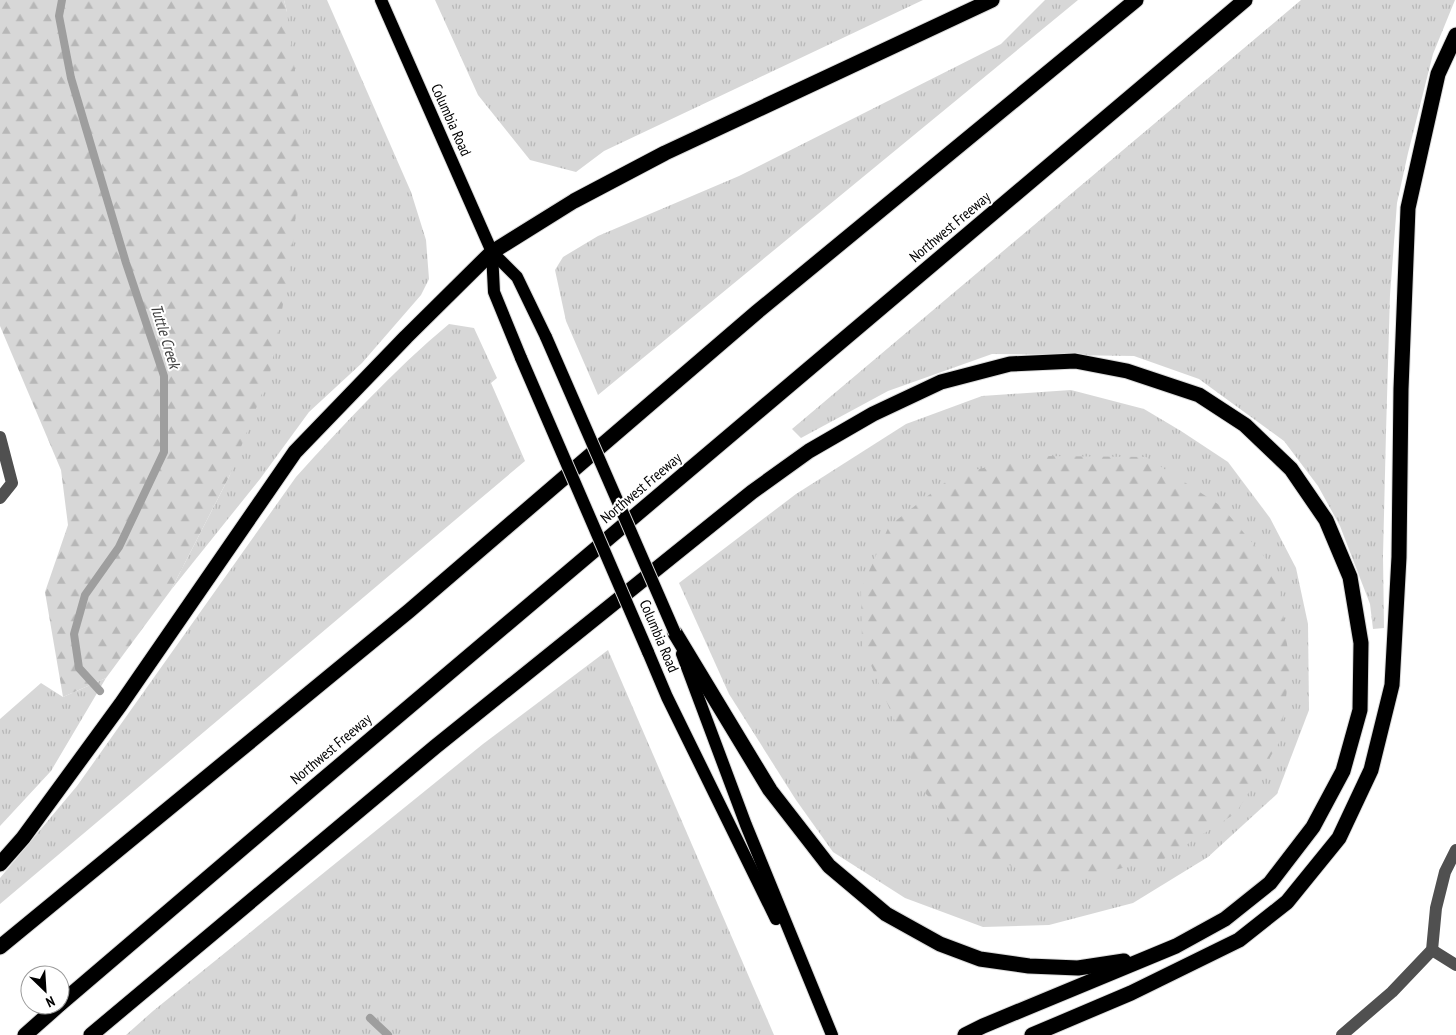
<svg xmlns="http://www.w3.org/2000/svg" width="1456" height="1035" viewBox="0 0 1456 1035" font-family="'PT Sans Narrow',sans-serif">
  <defs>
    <pattern id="grass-tufts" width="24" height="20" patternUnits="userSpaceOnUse" patternTransform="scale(1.25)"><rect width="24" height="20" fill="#d7d7d7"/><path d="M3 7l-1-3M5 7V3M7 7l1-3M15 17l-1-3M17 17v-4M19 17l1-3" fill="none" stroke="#b7b7b7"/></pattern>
    <pattern id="forest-firs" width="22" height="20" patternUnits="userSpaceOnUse" patternTransform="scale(1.25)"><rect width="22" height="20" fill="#d7d7d7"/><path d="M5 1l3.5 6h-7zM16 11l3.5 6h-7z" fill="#b7b7b7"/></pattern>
  </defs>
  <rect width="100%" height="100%" fill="#fff"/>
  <g fill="url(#grass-tufts)">
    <polygon points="284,0 327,0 411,192 426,240 429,279 421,295 362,363 309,412 260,479 171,590 230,475 287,12"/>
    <polygon points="435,0 923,0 604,151 576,172 530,160 478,95"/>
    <polygon points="1045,0 1078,0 598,395 566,321 555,270 563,257 598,236 739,176 1001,44"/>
    <polygon points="1301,0 1455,0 1433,54 1408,153 1397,203 1390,295 1386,432 1383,556 1384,628 1373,629 1370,604 1340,526 1318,486 1284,441 1199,379 1134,356 992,354 888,391 801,438 792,429"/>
    <path d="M449 324 474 328 497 378 491 383 525 461 0 904V878L77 786 296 477C344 424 394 370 449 324Z"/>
    <polygon points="1071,390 1144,409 1181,431 1228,462 1270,518 1296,568 1308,624 1309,710 1277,794 1208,857 1133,903 1049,925 983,927 905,898 833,852 796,800 729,694 679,583 796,494 906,424 982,396"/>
    <polygon points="608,650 774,1035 126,1035 153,1011 483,744"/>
    <polygon points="106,678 51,771 0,826 0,719 41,683 63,697"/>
  </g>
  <g fill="url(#forest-firs)">
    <polygon points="0,0 284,0 287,12 303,132 292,257 270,373 230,475 171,590 106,678 63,697 45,592 68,525 61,470 0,326"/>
    <polygon points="1039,456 1146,457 1221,506 1278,573 1290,668 1280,741 1236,813 1164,859 1095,874 1032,874 983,855 926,794 862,644 861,589 889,526 956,474"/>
  </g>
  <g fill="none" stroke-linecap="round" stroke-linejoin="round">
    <g stroke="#9e9e9e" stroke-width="8">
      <polyline points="62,0 59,16 71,78 126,263 164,376 164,452 119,547 85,595 74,634 79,668 100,691"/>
      <polyline points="370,1018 388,1035"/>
    </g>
    <g stroke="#dbdbdb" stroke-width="14">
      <g id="major">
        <polyline points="381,0 492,252 517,277 546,337"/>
        <polyline points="492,252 494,292 521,358"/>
        <polyline points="648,652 667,697 776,919"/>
        <polyline points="682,654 746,825 832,1035"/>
      </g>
    </g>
    <g stroke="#dbdbdb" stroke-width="17">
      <g id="highway">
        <polyline points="675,633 770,790 829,866 886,914 940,944 980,959 1029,966 1078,968 1124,961"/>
        <polyline points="0,864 23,838 121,704 295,452 406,337 492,252 574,201 665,153 992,0"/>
        <polyline points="0,947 409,611 757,312 1136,0"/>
        <polyline points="60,1004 313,788 1245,0"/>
        <polyline points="25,1035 59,1005"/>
        <polyline points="91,1035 435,747 752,492 809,451 873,414 941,382 1010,364 1075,361 1127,371 1199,395 1245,425 1291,469 1326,520 1350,577 1361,643 1360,710 1343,771 1313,827 1270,883 1225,919 1176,946 983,1026 965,1035"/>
        <polyline points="1032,1035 1131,993 1239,940 1287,902 1339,838 1371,770 1392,685 1399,557 1401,389 1408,208 1438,74 1456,35"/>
      </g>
    </g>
    <g stroke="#505050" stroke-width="12">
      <polyline points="0,437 12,483 0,498"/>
      <polyline points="1432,950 1456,965"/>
      <polyline points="1342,1035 1392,992 1432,950 1436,908 1445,872 1456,850"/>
    </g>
    <use href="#major" stroke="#000" stroke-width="12"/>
    <use href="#highway" stroke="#000" stroke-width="15"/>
    <g stroke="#dbdbdb" stroke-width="14" stroke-linecap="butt">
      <g id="major-bridge">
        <polyline points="546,337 675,633"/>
        <polyline points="521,358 648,652"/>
      </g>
    </g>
    <use href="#major-bridge" stroke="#000" stroke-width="12"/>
  </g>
  <g text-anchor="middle" stroke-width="4" stroke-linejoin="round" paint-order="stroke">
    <g font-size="15" fill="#000" stroke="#fff">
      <text transform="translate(451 120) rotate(66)" y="5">Columbia Road</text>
      <text transform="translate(950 227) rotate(-40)" y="5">Northwest Freeway</text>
      <text transform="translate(641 488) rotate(-40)" y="5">Northwest Freeway</text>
      <text transform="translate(659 636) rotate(67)" y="5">Columbia Road</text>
      <text transform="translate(331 749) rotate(-40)" y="5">Northwest Freeway</text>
    </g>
    <g font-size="16" font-style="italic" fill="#3f3f3f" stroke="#fff">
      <text transform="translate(166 336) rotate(73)" y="6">Tuttle Creek</text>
    </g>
  </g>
  <g transform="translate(45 990) rotate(155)"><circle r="24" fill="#ffffff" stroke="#999999"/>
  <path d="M0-4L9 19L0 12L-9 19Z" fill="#000000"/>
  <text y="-8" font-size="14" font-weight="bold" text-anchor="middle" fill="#000000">N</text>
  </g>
</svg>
